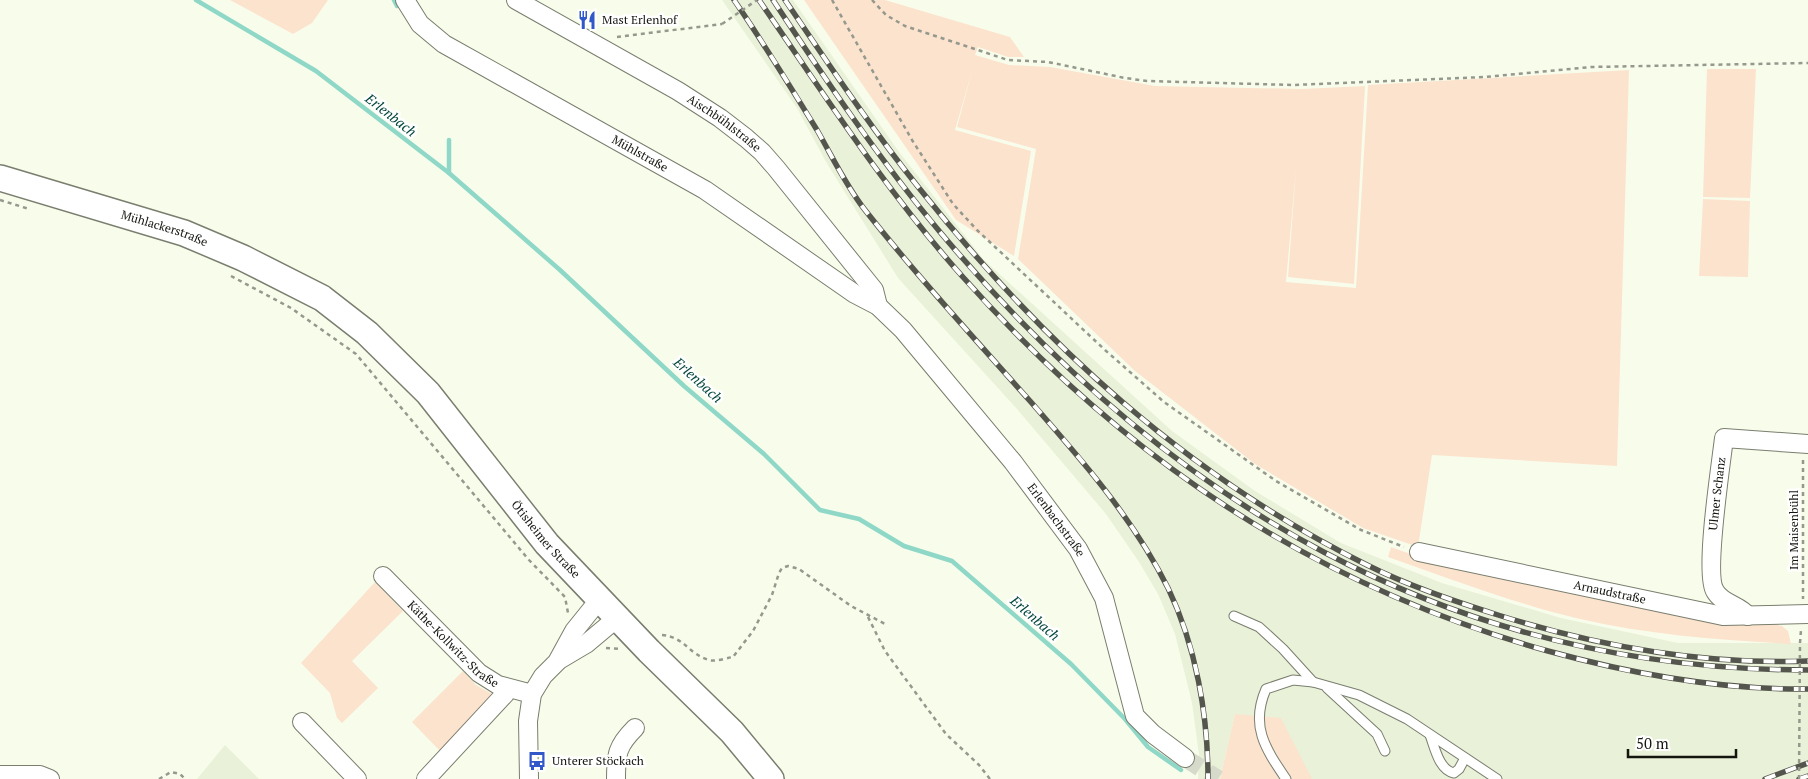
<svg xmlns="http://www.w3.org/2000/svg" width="1808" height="779" viewBox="0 0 1808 779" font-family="'PT Serif',serif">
  <rect width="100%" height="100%" fill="#f8fdeb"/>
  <g fill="#e9f1d8">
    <polygon points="722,0 793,0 899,152 984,260 1172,431 1255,491 1341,543 1442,583 1561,618 1678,643 1808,643 1808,779 1312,779 1235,714 1220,779 1198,779 1199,755 1192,703 1175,634 1158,594 1139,562 1106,514 1017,409 898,278 826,162 797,108"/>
    <polygon points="225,745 259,779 197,779"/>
  </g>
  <g fill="#fce3ce">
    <polygon points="230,0 328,0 312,23 293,34"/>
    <polygon points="804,0 885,0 1010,37 1024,57 1008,57 978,47 975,55 1009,65 1050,67 1155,86 1302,89 1365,86 1354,284 1288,277 1296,169 1286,282 1356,288 1368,85 1629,70 1617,466 1432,455 1418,547 1363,528 1255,464 1135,371 1018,259 1036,149 957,127 972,71 955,130 1031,151 1014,256 956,220"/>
    <polygon points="1707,69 1756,69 1750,198 1703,197"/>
    <polygon points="1703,199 1750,201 1748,277 1699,276"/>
    <path d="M1391 547 1419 557 1782 626 1788 631 1791 644C1720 640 1650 635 1580 619 1516 604 1450 579 1388 557Z"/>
    <polygon points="375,582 403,611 352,661 378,688 342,723 337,718 330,693 301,663"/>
    <polygon points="463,671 476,685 494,695 441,752 412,722"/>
    <polygon points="1235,714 1281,718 1312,779 1220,779"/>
  </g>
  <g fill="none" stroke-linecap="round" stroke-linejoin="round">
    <g stroke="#8fd8c8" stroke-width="4.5">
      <polyline points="196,0 316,71 449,173 560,270 684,386 764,454 820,510 859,519 904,546 952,561 1071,664 1125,719 1148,747 1181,770"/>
      <polyline points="394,0 397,6"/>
      <polyline points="449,173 449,140"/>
    </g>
    <polyline stroke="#d6daca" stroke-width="18" stroke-dasharray="18 9" stroke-linecap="butt" points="1185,758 1218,779"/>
    <g stroke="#797e6e" stroke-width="11">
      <g id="service">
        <polyline points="1234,616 1259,627 1283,649 1313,682"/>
        <polyline points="1327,688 1377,734 1385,751"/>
        <path d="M1430 735C1435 748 1439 770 1454 773L1459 769 1465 758"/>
        <path d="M1286 779C1265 748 1250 726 1266 689L1293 680 1313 682 1359 695 1407 719 1497 779"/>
      </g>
    </g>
    <g stroke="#797e6e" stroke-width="20">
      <g id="minor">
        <path id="s1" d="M405 0 420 24 444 44 705 190 855 294 878 306 903 330 1013 462 1078 549 1104 598 1135 716 1153 734 1185 758"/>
        <path id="s2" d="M516 0 678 91 720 118 746 138 762 152 776 168 874 290 878 306"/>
        <path id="s3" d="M1419 552 1723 616 1808 614"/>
        <path id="s4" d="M383 576 479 673 498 685 532 694"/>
        <path id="s5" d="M1748 616C1740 605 1722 604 1715 591 1704 574 1721 464 1724 438L1808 444"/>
        <polyline points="559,660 586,644 617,618"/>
        <polyline points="302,722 357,779"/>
        <polyline points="0,775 40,775 50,779"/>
        <polyline points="426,779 505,694 507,688"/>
        <polyline points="529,779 528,721 532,694 543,676 557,662 574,631 599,600"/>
        <path d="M616 779C616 754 617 746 635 728"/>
      </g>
    </g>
    <g stroke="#797e6e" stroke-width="28">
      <g id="secondary">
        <path id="s6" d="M0 178 184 233 243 258 322 298 367 333 428 393 547 544 649 651 732 732 771 779"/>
      </g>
    </g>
    <g stroke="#95988c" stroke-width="2.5" stroke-dasharray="4 4" stroke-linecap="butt">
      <polyline points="832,0 912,140 953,204 977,230 1105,350 1164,402 1276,481 1361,530 1404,547"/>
      <polyline points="872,0 886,15 905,26 1008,60 1048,62 1125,78 1147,81 1293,85 1485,77 1591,67 1808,63"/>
      <polyline points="617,37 722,24"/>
      <polyline points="0,200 29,209"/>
      <polyline points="231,276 291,308 356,354 529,560 565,597 568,613"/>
      <polyline points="1803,460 1803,599"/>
      <polyline points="868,617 885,651 946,734 979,765 990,779"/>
      <path d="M662 635C685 637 688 654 709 660 716 662 726 658 733 657L753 631 772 595 779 573 782 568 788 566 799 569 851 606 887 625"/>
      <polyline points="1800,643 1801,630"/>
      <polyline points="606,648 620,649"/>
      <polyline points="159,779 171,772 180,774 185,779"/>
    </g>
    <use href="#service" stroke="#fff" stroke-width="9"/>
    <use href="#minor" stroke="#fff" stroke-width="18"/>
    <use href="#secondary" stroke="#fff" stroke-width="25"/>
    <g stroke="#54564d" stroke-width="5.5">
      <g id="rail">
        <path d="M734 0C763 42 790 86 817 130 832 156 846 186 865 210 917 276 974 338 1030 401 1081 459 1133 518 1168 588 1196 646 1208 715 1208 779"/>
        <path d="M759 0C824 94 886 191 962 276 1124 458 1312 585 1548 651 1632 674 1720 690 1808 689"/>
        <path d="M773 0C825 79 879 159 940 232 1167 502 1448 670 1808 670"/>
        <path d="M785 0C828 63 871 128 919 188 1044 345 1186 475 1367 565 1409 586 1454 601 1498 615 1597 646 1704 665 1808 661"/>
        <polyline points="1765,779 1808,763"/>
        <polyline points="1799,779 1808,776"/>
      </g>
    </g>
    <use href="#rail" stroke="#fff" stroke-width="4" stroke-dasharray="11" stroke-linecap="butt"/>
    <g stroke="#95988c" stroke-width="2.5" stroke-dasharray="4 4" stroke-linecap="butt">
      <polyline points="722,24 757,0"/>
      <polyline points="1799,779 1800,643"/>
    </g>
  </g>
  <defs>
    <g id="restaurant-bare" transform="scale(1.5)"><path d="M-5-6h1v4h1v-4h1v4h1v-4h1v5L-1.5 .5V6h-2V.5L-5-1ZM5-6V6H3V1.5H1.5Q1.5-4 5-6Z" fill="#3257c8" stroke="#fff" stroke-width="2.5" paint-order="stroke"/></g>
    <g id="bus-bare" transform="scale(1.5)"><path d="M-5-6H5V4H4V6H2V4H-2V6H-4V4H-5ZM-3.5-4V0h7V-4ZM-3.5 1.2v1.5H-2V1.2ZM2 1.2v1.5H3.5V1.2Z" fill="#3257c8" stroke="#fff" stroke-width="2.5" paint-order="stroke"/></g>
  </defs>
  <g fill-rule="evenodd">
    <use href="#restaurant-bare" x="587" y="20"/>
    <use href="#bus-bare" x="537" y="761"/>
  </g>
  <g text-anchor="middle" stroke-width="5" stroke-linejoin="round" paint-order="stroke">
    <g font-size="12" fill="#14150f" stroke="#fff" text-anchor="start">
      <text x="602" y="24">Mast Erlenhof</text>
      <text x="552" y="765">Unterer Stöckach</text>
    </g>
    <g font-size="12" fill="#14150f" stroke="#fff">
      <text dy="4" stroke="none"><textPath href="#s2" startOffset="242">Aischbühlstraße</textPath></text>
      <text dy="4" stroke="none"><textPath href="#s1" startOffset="284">Mühlstraße</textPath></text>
      <text dy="4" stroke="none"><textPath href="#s6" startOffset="172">Mühlackerstraße</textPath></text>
      <text dy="4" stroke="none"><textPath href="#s5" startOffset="140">Ulmer Schanz</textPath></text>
      <text dy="4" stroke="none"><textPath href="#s1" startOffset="846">Erlenbachstraße</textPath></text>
      <text transform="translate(1794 530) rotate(-90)" y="4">Im Maisenbühl</text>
      <text dy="4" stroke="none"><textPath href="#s6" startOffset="675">Ötisheimer Straße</textPath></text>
      <text dy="4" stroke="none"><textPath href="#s3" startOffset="195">Arnaudstraße</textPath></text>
      <text dy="4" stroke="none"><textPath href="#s4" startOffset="98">Käthe-Kollwitz-Straße</textPath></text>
    </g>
    <g font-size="14" font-style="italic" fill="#02463c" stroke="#fff">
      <text transform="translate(391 115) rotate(38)" y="5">Erlenbach</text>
      <text transform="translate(698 380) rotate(42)" y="5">Erlenbach</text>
      <text transform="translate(1035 618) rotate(41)" y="5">Erlenbach</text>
    </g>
  </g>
  <path d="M1628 749v8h108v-8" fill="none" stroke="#14150f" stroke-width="2.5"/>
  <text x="1636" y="749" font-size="15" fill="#14150f" stroke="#ffffff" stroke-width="4" paint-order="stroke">50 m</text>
</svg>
